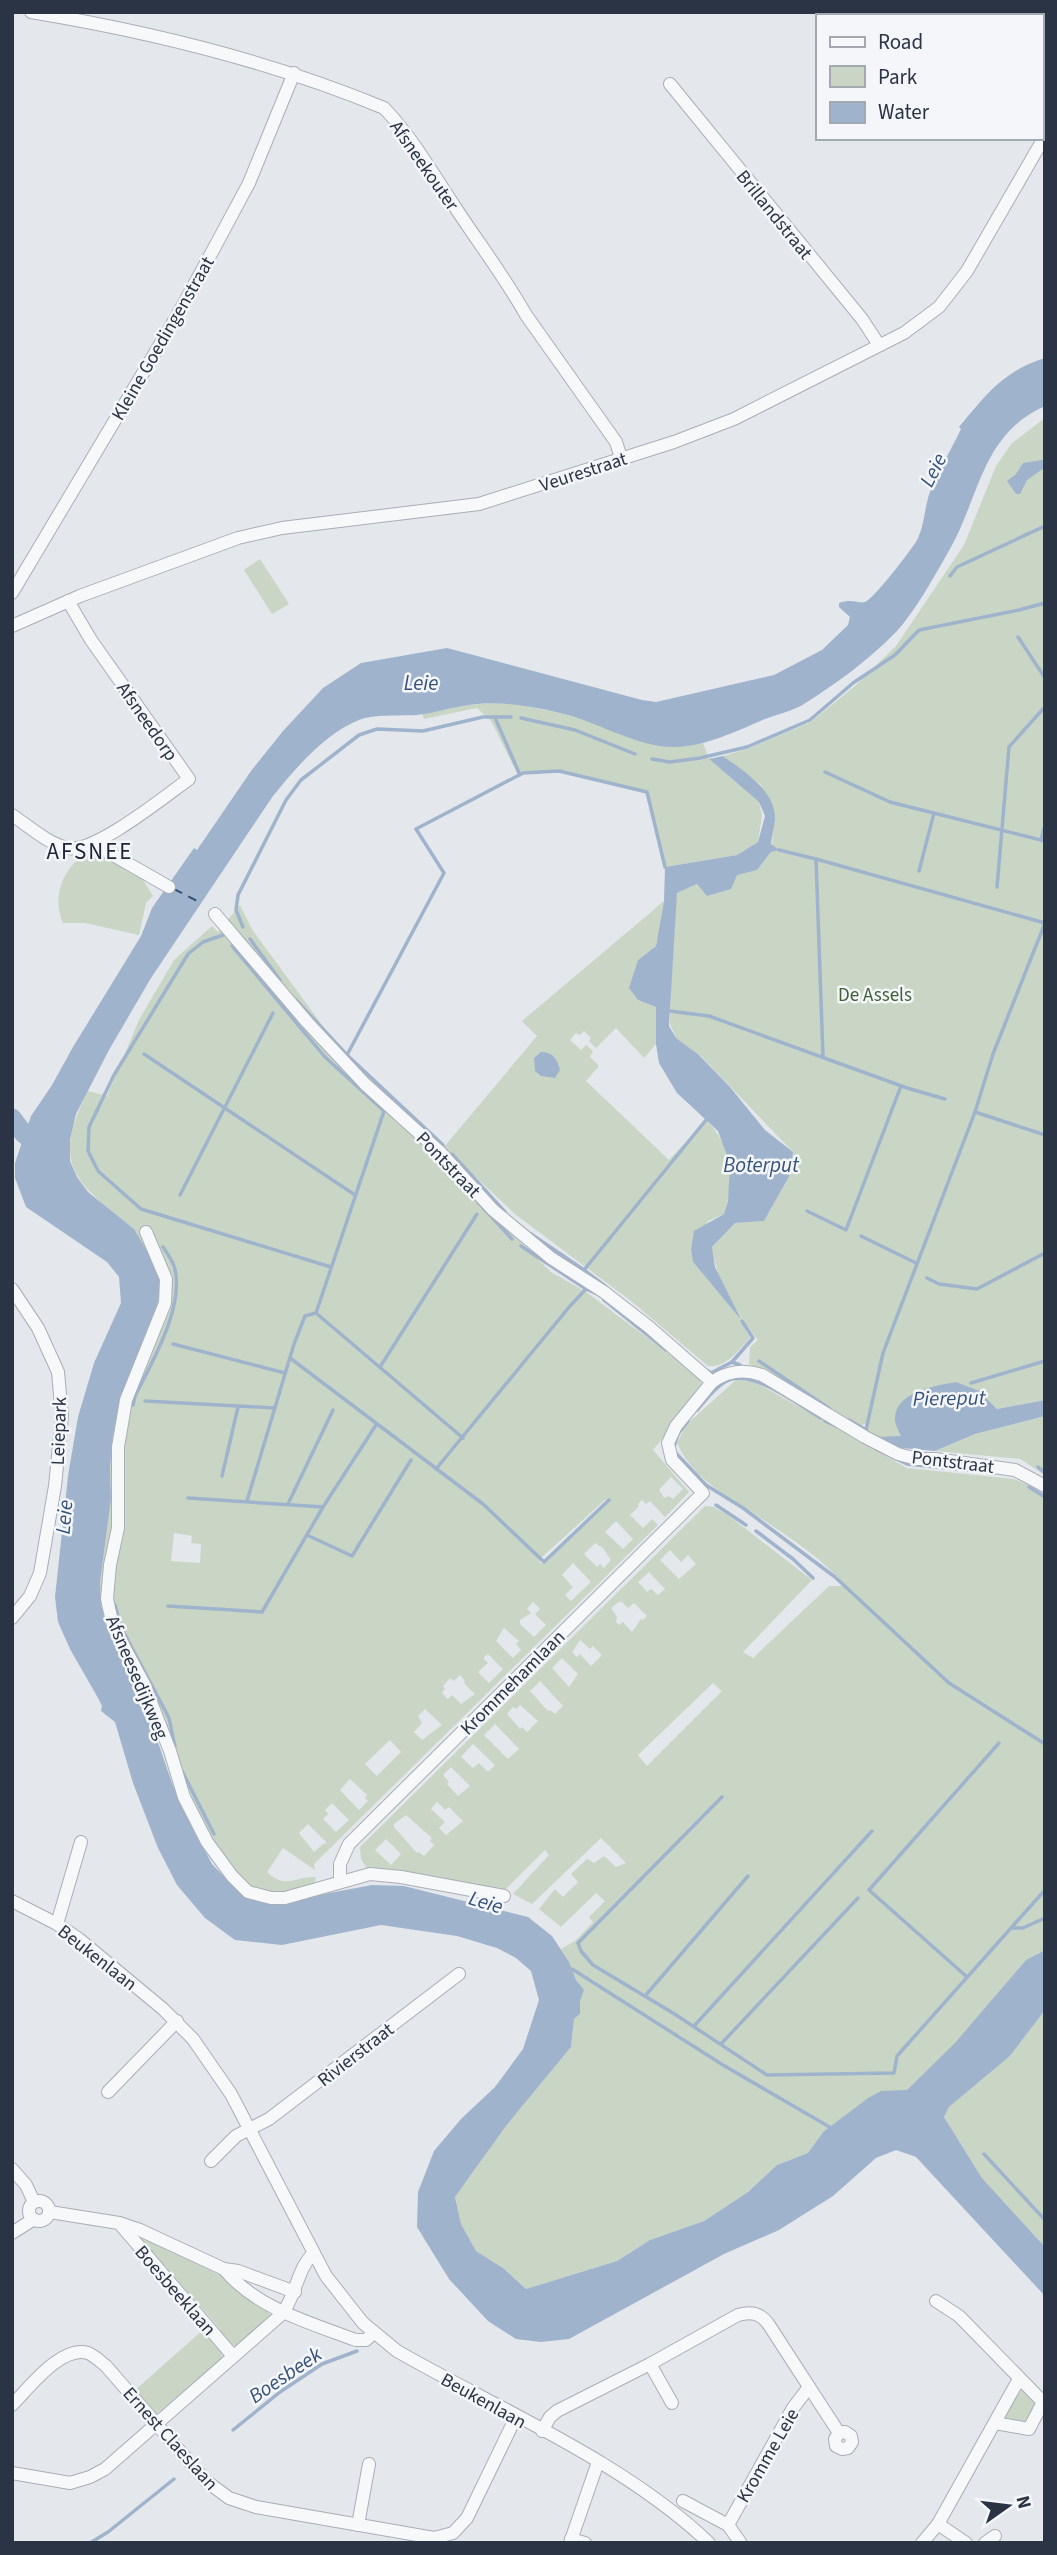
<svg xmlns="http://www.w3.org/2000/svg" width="1057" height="2555" viewBox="0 0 1057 2555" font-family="'Source Sans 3',sans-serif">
  <rect width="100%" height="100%" fill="#e4e7ec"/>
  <g fill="#c9d6c5" fill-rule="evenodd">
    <path d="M1045 418V1400L997 1409 979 1391 901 1437H877L864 1429 868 1422 852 1431 749 1364 750 1347 758 1340C736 1313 716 1281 712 1247L735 1223 764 1221 790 1175 793 1152 702 1057 677 1040 670 1024 671 956 677 893 697 884 757 870 771 852 775 817 761 785 723 756 747 749 811 722 855 686 896 646 964 545 996 466 1012 443Z"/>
    <polygon points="260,559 289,604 272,614 244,570"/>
    <polygon points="492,703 517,704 568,715 673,747 703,743 709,759 759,802 762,815 758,842 737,855 665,867 646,792 558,771 518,775 491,721 477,708 424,719 422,714 468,705"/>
    <path d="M86 854H98L140 875 153 896 146 903 139 935 85 923H63C52 896 62 869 86 854Z"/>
    <path d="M664 901 656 946 638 960V1000L656 1007V1044L644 1058 616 1028 596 1048 589 1041 591 1038 584 1031 580 1035 576 1033 570 1040 581 1050 586 1045 593 1051 590 1057 599 1066 586 1081 669 1160 706 1120C731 1143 735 1183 724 1214L708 1221 693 1262 738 1316 750 1338C738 1350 727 1368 708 1366L631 1301 516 1215 444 1147 537 1036 522 1021Z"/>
    <path d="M240 905 253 931 345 1056 393 1100 389 1113 551 1272 586 1292 700 1377 702 1390 653 1450 689 1492 665 1517 650 1501 646 1504 642 1500 638 1504 639 1506 630 1515 643 1528 652 1519 658 1525 314 1864 315 1870 283 1848 267 1872C286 1890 294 1876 316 1877L314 1885C304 1888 292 1893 281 1894 246 1897 226 1863 209 1838L111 1604H101L100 1583 111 1499 110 1468 113 1435 119 1398 129 1370 134 1229C77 1183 49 1167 88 1091L107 1096 139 1020 174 960 212 926 218 932ZM671 1477 683 1489 673 1499 669 1496 664 1498 659 1490ZM606 1499 609 1502 544 1564 539 1562 541 1558ZM616 1521 633 1539 623 1549 605 1532ZM174 1533 192 1536 191 1543 201 1544 200 1563 171 1561ZM595 1543 603 1548 611 1560 604 1568 600 1564 597 1567 584 1554ZM573 1563 591 1582 571 1601 565 1595 573 1587 562 1575ZM533 1602 540 1609 535 1614 546 1625 534 1637 520 1624V1620L531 1613 527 1609ZM504 1628 519 1641 516 1644 521 1650 513 1658 496 1641ZM488 1654 503 1669 489 1683 478 1672 488 1663 483 1658ZM460 1675 465 1681 464 1683 475 1694 461 1704 452 1695 448 1699 442 1693 445 1689 443 1686 450 1678 454 1681ZM425 1709 442 1725 422 1740 414 1732 422 1723 418 1716ZM390 1740 401 1752 377 1776 365 1764ZM350 1779 367 1795 365 1798 368 1801 359 1810 340 1790ZM332 1803 349 1820 336 1832 323 1819 328 1814 325 1810ZM308 1824 327 1843 323 1844 314 1852 299 1833Z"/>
    <path d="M737 1379 757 1383 907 1468 1014 1479 1028 1485 1045 1498V1950L1026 1960 955 2044 907 2090 868 2098 823 2132 808 2153 777 2165 748 2192 704 2221 650 2240 617 2261 526 2289 503 2268 476 2251 461 2224 455 2197 506 2126 571 2047 574 2019 580 2014C580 1990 574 1970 561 1949L575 1941 593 1922 589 1917 605 1901 596 1893 561 1927 539 1909 555 1889 563 1897 578 1882 571 1874 587 1859 594 1863 604 1856 616 1867 626 1863 601 1838 532 1904 513 1894 549 1855 545 1850 506 1889 500 1891 368 1870 361 1859 360 1847 705 1506 714 1507 729 1516 812 1580 743 1652 753 1658 829 1586H846C819 1555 781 1532 747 1509 719 1491 691 1475 677 1443L686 1425ZM670 1550 681 1562 688 1555 696 1564 679 1579 660 1560ZM649 1572 665 1589 658 1595 651 1589 647 1592 638 1582ZM619 1602H622L628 1608 634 1603 647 1616 643 1620 641 1619 632 1632 623 1622 619 1625 616 1622 617 1617 611 1608ZM580 1640 590 1649 593 1646 602 1655 591 1666 580 1654 577 1657 572 1652ZM562 1658 578 1674 569 1687 552 1668ZM540 1681 563 1706 555 1714 550 1710 548 1711 530 1691ZM713 1683 722 1691 647 1766 638 1755ZM520 1705 538 1721 527 1732 522 1727 520 1729 507 1714 513 1707 516 1709ZM495 1724 519 1749 508 1759 484 1735ZM473 1744 495 1765 488 1772 479 1763 473 1768 461 1757ZM451 1767 470 1786 458 1796 447 1784 449 1782 443 1775ZM437 1802 445 1810 449 1807 463 1821 446 1835 439 1828 445 1822 431 1809ZM406 1815 432 1838 430 1841 434 1845 424 1856 419 1852 417 1853 394 1827V1824ZM386 1839 401 1854 391 1865 375 1850Z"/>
    <polygon points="1045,1416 1045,1475 1020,1459 935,1451 975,1434"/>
    <polygon points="1045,2010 1045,2247 982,2178 944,2117 949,2107 1010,2056"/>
    <path d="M137 2234C164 2247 263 2291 271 2317L239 2345H230L218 2332 220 2329 165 2266 162 2268 135 2235Z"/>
    <polygon points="204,2329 223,2352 221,2360 155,2415 134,2391"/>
    <polygon points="1023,2388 1039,2404 1026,2425 1003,2421 1007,2410"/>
  </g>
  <g fill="#9fb4cc">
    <path d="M1045 358V406C982 434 980 495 951 547 937 572 915 612 896 632 870 659 836 684 804 704 793 711 778 714 765 719 736 731 707 746 675 747 640 748 601 724 568 715 536 707 502 700 469 705 452 707 435 713 417 715 401 716 373 714 359 720 324 734 296 768 273 796L151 978 109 1050 76 1114 70 1140V1161L77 1177 88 1192 134 1229 158 1270 160 1289 155 1314 120 1398 113 1435 110 1468 111 1499 100 1583 101 1604 106 1626 149 1716 173 1786 192 1826 212 1864 236 1889 276 1903 372 1885 404 1886 528 1917 552 1936 569 1962 576 1980 584 1990 580 2001V2014L574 2019 571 2047 506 2126 455 2197 461 2224 476 2251 503 2268 526 2289 617 2261 650 2240 704 2221 748 2192 777 2165 808 2153 823 2132 868 2098 881 2091 907 2090 955 2043 1026 1960 1045 1950V2010L1010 2056 949 2107 944 2117 982 2178 1045 2247V2296L916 2157 896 2150 876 2158 833 2196 779 2230 724 2254 569 2339 541 2342 516 2339 488 2321 449 2279 417 2227 418 2192 434 2151 461 2119 495 2087 523 2049 539 2000 531 1971 516 1958 497 1948 457 1936 381 1925 282 1945 235 1940 205 1918 177 1885 158 1848 133 1783 115 1722 101 1711 102 1706 98 1698 70 1649 58 1622 55 1597 68 1476 78 1417 94 1363 121 1303 119 1277 107 1262 26 1207 15 1178V1163L31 1116 52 1085 73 1047 141 936 152 908 194 848 197 850 251 771 283 731 323 688 361 663 447 648 642 700 656 702 774 675 822 650 848 625 850 617 839 607V603C852 598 859 604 865 602 874 599 912 549 917 540 925 525 924 508 930 492 938 471 951 450 961 429L959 427C986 395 1003 371 1045 358Z"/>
    <polygon points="1042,460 1045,461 1044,468 1027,480 1020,494 1016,494 1007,481 1016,474 1023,463"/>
    <path d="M723 756C743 771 774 789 775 817 775 825 772 835 771 844L779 850 771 852 757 870 737 875 731 889 707 896 697 884 677 893 669 1026 676 1038 699 1055 730 1087 765 1130 793 1152 790 1175 764 1221 735 1223 712 1247 715 1267 742 1321 693 1262 691 1249 694 1231 724 1214 728 1201 730 1164 718 1131 677 1093 659 1063 656 1044V1007L638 1000 629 988 638 960 656 946 664 901 665 867 737 855 758 842 765 816 759 802 709 759Z"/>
    <path d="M541 1052C553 1052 557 1059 560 1070L555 1078 541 1076 535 1071 534 1058Z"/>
    <path d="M956 1382 979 1391 997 1409 1045 1400V1416L975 1434 935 1451 901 1448 877 1437 901 1436C899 1432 896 1426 895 1421 893 1392 935 1386 956 1382Z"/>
  </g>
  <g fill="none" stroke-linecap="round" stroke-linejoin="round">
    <g stroke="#9fb4cc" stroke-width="3.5">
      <polyline points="950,576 957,567 1045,526"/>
      <polyline points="1018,637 1045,678"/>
      <polyline points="521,718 575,730 635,754"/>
      <polyline points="496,720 520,775"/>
      <polyline points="652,759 670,762 700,758 747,747 810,720 853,683 895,655 919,630 1019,610 1045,603"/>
      <polyline points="825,772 890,802 1045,841"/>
      <polyline points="1041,840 1045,825"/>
      <polyline points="779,850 816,859 823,1057"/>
      <polyline points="816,859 1045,923"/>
      <polyline points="919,871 934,813"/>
      <polyline points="997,887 1009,747 1043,709"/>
      <polyline points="243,927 236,910 238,895 286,800 301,780 359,735 377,729 423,731 483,717 511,717"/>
      <polyline points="223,935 203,942 188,954 114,1075 89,1127 88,1151 98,1171 141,1209 331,1267"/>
      <polyline points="250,939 280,980"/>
      <polyline points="232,946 325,1057 384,1111 316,1313"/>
      <polyline points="296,1000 347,1055"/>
      <polyline points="670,1011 709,1016 907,1088 945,1099"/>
      <polyline points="144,1054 355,1195"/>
      <polyline points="975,1112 1045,1135"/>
      <polyline points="443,1145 347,1055 444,873 416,829 523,773 559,771 647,792 665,867"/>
      <polyline points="433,1154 446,1168"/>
      <polyline points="452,1154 505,1212"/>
      <polyline points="180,1195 273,1013"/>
      <polyline points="478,1202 512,1239"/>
      <polyline points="807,1211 846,1230 901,1086"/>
      <polyline points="531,1234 584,1270 706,1120"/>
      <polyline points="861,1236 916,1263"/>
      <polyline points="521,1246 586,1289"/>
      <polyline points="584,1270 605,1286"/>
      <polyline points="927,1278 939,1284 977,1289 1045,1253"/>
      <polyline points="604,1300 666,1350"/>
      <polyline points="173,1344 285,1373"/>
      <polyline points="290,1358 483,1504 544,1562 609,1500"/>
      <polyline points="759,1361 830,1409"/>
      <polyline points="740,1365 732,1362 753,1338 742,1321"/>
      <polyline points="380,1367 477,1214"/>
      <polyline points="708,1371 711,1373 732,1362"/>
      <polyline points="971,1383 1045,1361"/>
      <polyline points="145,1401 275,1408"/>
      <path d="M133 1405 135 1396C152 1362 186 1305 174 1266 172 1260 167 1253 163 1247"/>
      <path d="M697 1410C705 1401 714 1388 725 1382 750 1366 798 1405 821 1418"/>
      <polyline points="849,1420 866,1430 883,1353 975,1112 993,1054 1045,923"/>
      <polyline points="688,1421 678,1434 673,1450 706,1485 743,1508 835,1577 949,1683 1045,1744"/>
      <polyline points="825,1421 836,1426"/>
      <polyline points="876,1449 907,1464 987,1472"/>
      <polyline points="1038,1467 1045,1473"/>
      <polyline points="436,1469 570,1306 586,1289 595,1293"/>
      <polyline points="222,1476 238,1407"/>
      <polyline points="1029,1487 1045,1497"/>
      <polyline points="247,1501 294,1344 305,1316 316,1313 463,1438"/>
      <polyline points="288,1504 333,1410"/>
      <polyline points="716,1505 746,1525"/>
      <polyline points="323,1507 376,1425"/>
      <polyline points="756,1531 793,1559 813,1578"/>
      <polyline points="307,1535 352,1556 411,1460"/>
      <polyline points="115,1605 121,1627 169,1718 175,1747"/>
      <polyline points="168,1606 262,1612 323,1507 188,1498"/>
      <polyline points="182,1771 214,1834"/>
      <polyline points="722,1797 578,1943 581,1951 593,1965 673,2013 767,2075 894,2073 897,2056 1011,1928 1023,1928 1045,1918"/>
      <polyline points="1011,1928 1045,1890"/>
      <polyline points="572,1969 723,2065 833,2129"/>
      <polyline points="967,1977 869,1890 999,1743"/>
      <polyline points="645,1996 748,1876"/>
      <polyline points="694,2026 872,1831"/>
      <polyline points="721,2044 858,1898"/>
      <polyline points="984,2154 1045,2220"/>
      <polyline points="233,2430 280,2392 322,2364 357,2351"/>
      <polyline points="90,2543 108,2532 174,2479"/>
    </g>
    <polyline stroke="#9fb4cc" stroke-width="19" points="12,1118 24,1134 43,1149"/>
    <polyline stroke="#34527a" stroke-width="2" stroke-dasharray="9 7" stroke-linecap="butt" points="174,889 201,903"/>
    <g stroke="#a9aeb7" stroke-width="14">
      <g id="minor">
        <path d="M31 12C152 32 271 61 384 108 413 138 434 176 457 210 480 245 506 279 526 315L616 442 621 458"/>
        <polyline points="670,84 862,319 879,345"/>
        <polyline points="12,593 177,316 212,252 249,183 294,73"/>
        <polyline points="12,626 80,596 238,538 282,528 479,504 674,442 734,419 904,333 939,307 967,271 1045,136"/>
        <path d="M12 815C30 827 48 844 68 848 94 854 165 796 189 779L91 640 68 601"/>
        <polyline points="94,844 169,887"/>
        <polyline points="215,914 307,1022 365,1084 441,1153 493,1210 551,1258 604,1292 649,1327 712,1382"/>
        <polyline points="146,1232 166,1279 165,1303 126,1400 118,1447 118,1528 110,1565 107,1599 113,1626 144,1684 170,1751 184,1797 207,1842 232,1876 248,1892 271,1898 285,1898 370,1874 401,1877 504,1896"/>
        <polyline points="12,1289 38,1328 58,1372 62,1416 55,1486 40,1573 30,1596 12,1618"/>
        <path d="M340 1881V1864L349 1844 703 1493 672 1460 668 1443 676 1426 712 1382C727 1371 745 1369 762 1375L865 1437 898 1454 917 1459H935L1015 1470 1045 1486"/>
        <path d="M12 1901 57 1924 79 1939 163 2009 193 2039 231 2094 326 2276 363 2323 397 2351C498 2409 624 2462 709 2543"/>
        <polyline points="57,1924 81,1842"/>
        <polyline points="108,2092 177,2021"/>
        <polyline points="211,2161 236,2136 269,2119 459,1974"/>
        <polyline points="12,2169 26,2185 34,2202"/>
        <circle cx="39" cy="2211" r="10"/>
        <polyline points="50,2212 119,2223 233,2356"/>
        <polyline points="119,2223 140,2230 224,2269 238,2271 295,2292"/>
        <polyline points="12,2233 34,2219"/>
        <path d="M224 2269C256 2308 310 2323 356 2340H366L374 2332"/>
        <polyline points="936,2301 959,2316 1043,2402 1029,2429 995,2423"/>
        <polyline points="650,2364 672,2403"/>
        <path d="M12 2405C29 2388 61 2345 88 2353 95 2356 101 2362 106 2366L206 2481 229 2498 256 2507 434 2538 453 2533 467 2518 516 2417"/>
        <path d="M542 2431 550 2417 557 2411 650 2364 738 2315C751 2311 761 2313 769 2325L839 2433 845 2432 851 2436 852 2442 848 2448 842 2449 836 2446 835 2439 839 2433"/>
        <path d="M12 2473 70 2483 90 2477 105 2469 283 2313C296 2294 298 2268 313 2254"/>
        <polyline points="683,2501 728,2525 740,2542"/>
        <polyline points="938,2524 1019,2379"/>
        <polyline points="358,2525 369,2464"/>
        <polyline points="728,2525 793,2408 809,2387"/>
        <polyline points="571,2539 585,2543"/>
        <polyline points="570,2543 598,2462"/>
        <polyline points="922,2543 938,2524 966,2543"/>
        <polyline points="985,2543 995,2536"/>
      </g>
    </g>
    <use href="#minor" stroke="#f7f8fa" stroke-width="12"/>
  </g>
  <g text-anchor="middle" stroke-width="5" stroke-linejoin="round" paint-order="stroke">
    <g font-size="19" fill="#2b3445" stroke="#f4f6f9">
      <text transform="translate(425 165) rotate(55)" y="7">Afsneekouter</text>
      <text transform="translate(775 214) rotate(51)" y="7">Brillandstraat</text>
      <text transform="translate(162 338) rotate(-60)" y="7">Kleine Goedingenstraat</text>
      <text transform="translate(583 471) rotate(-18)" y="7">Veurestraat</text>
      <text transform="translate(148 721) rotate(55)" y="7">Afsneedorp</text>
      <text transform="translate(449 1164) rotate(46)" y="7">Pontstraat</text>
      <text transform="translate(58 1431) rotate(-88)" y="7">Leiepark</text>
      <text transform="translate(953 1461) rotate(7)" y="7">Pontstraat</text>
      <text transform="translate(138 1677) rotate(67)" y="7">Afsneesedijkweg</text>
      <text transform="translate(512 1682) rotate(-45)" y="7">Krommehamlaan</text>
      <text transform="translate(98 1957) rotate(38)" y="7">Beukenlaan</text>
      <text transform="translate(355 2054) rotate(-38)" y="7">Rivierstraat</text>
      <text transform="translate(176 2290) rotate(49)" y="7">Boesbeeklaan</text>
      <text transform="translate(484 2400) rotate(29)" y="7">Beukenlaan</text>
      <text transform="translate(171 2438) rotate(48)" y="7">Ernest Claeslaan</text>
      <text transform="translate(767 2455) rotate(-60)" y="7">Kromme Leie</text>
    </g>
    <g font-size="19" fill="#3f6138" stroke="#f4f6f9">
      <text x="875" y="1001">De Assels</text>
    </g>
    <g font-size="21" font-style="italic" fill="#34527a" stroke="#f4f6f9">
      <text transform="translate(933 470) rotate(-63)" y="7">Leie</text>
      <text x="421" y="690">Leie</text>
      <text x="761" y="1172">Boterput</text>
      <text transform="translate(949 1398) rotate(-1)" y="7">Piereput</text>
      <text transform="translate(64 1517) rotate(-85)" y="7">Leie</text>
      <text transform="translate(486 1902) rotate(17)" y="7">Leie</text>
      <text transform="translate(285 2375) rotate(-34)" y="7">Boesbeek</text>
    </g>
    <g font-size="23" letter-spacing="2" fill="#1d2536" stroke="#f4f6f9">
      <text x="90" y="859">AFSNEE</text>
    </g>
  </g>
  <rect width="1057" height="2555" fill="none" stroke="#2b3445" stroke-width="28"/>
  <rect x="816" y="14" width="228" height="126" fill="#f4f6f9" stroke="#a4a8b1" stroke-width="2"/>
  <rect x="830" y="37" width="35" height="10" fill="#f7f8fa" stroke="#a4a8b1" stroke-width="2"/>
  <text x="878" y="49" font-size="21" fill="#2b3445">Road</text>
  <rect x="830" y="66" width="35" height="21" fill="#c9d6c5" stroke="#a4a8b1" stroke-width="2"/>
  <text x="878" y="84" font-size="21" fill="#2b3445">Park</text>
  <rect x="830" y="102" width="35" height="21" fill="#9fb4cc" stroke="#a4a8b1" stroke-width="2"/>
  <text x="878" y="119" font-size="21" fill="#2b3445">Water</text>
  <g transform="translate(1008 2506) rotate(76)" stroke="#f4f6f9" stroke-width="5" paint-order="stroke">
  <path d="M0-5L12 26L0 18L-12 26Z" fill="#2b3445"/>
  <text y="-10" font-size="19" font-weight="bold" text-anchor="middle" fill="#2b3445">N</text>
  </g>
</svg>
